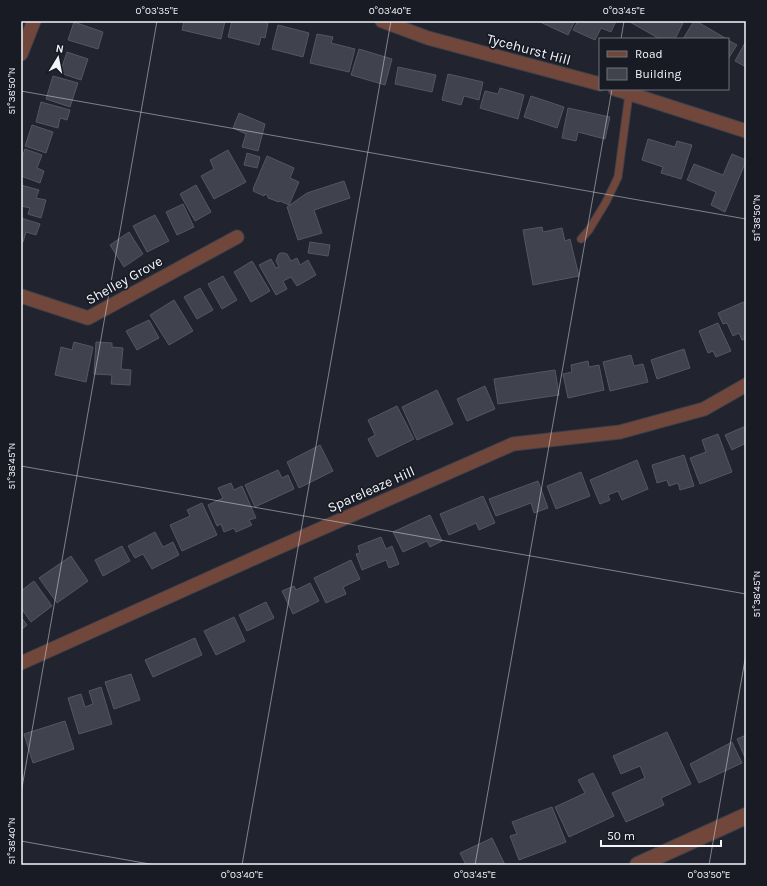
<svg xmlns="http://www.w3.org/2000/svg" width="767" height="886" viewBox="0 0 767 886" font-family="Karla,sans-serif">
  <rect width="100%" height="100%" fill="#21242e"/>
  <g fill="#40434e" stroke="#535762">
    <polygon points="184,21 225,21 221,39 182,30"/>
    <polygon points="232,21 261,21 268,23 265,38 261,37 259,45 228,37"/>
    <polygon points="538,21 575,21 568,35"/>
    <polygon points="578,21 616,21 611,32 601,28 595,40 573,30"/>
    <polygon points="628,21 679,21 683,23 675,39 660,39"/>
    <polygon points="694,21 696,21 727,39 683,39"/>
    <polygon points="74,22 103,32 98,49 68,40"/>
    <polygon points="278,25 309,33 303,57 272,49"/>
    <polygon points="317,34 333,37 331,43 355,49 349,72 310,63"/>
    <polygon points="728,40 737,45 728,59"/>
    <polygon points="746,41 746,67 735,61"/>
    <polygon points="359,49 392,59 385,85 351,75"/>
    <polygon points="67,52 88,59 81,80 60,73"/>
    <polygon points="398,67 436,75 432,92 395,84"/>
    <polygon points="448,74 483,82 479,100 464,96 461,105 442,100"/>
    <polygon points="53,76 78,83 70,107 46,99"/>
    <polygon points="500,88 524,95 518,119 480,108 485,91 498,94"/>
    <polygon points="531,96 564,107 557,128 524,117"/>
    <polygon points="41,102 70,110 67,120 60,118 58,128 36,122"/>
    <polygon points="568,108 610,117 605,139 578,132 576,141 562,138"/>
    <polygon points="239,113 265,124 258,151 242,147 246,134 233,128"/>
    <polygon points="32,125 53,132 46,153 25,146"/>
    <polygon points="648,139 675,147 677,141 692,145 681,179 661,173 663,167 642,160"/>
    <polygon points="25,149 42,155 37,168 44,171 40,183 21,176 21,160"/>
    <polygon points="228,150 246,182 214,199 201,176 214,169 210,160"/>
    <polygon points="247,153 260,157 257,168 244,165"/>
    <polygon points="732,154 746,160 746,161 725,212 711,205 716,192 687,180 694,164 723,175"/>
    <polygon points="267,156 294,168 290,178 299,182 289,205 280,201 279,202 268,198 268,196 265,194 264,196 253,191 254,189 253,189"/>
    <polygon points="344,181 350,198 314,210 322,233 298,240 287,207 307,193"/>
    <polygon points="21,185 39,190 36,198 46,200 41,218 28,214 30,208 21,206"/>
    <polygon points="196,185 211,212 195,221 180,194"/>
    <polygon points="183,204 194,227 177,235 166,212"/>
    <polygon points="155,215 169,241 147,252 133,226"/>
    <polygon points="21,218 40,224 36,235 26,232 23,242 21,242"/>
    <polygon points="542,227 543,232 562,228 565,241 570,239 579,276 533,285 523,230"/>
    <polygon points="129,232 143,254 124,267 110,245"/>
    <polygon points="310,242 330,245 328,256 308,253"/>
    <polygon points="280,253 284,253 287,254 291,261 297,258 300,265 308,260 316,275 297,286 291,277 283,281 287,289 276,295 259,265 271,259 276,268 279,267 276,261 278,255"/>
    <polygon points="252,261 270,291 251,302 234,272"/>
    <polygon points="223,276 237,300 222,309 208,284"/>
    <polygon points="200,288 213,310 197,319 184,297"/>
    <polygon points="174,300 193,331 169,345 150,315"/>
    <polygon points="746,301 746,339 742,340 739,333 733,336 727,323 723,324 718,313"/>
    <polygon points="149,320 159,338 137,350 126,331"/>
    <polygon points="718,323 731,351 716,357 713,351 708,353 699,331"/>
    <polygon points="74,342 93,347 86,382 55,375 61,347 72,350"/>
    <polygon points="96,342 112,343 112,347 123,348 121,369 131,370 130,385 111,384 112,375 94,374"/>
    <polygon points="684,349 690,368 657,379 651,360"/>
    <polygon points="631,355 634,366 643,364 648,382 610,391 603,362"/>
    <polygon points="588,361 589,367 599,365 604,390 568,398 563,374 572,372 571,365"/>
    <polygon points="555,370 559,395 498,404 494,379"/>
    <polygon points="485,386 495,409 467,421 457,399"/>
    <polygon points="437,390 453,424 417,440 402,407"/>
    <polygon points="397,406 414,439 377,457 368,439 375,435 368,420"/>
    <polygon points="746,426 746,443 732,450 725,435"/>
    <polygon points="718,434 732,472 700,484 690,458 706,452 702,440"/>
    <polygon points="320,445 333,471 299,488 287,462"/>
    <polygon points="684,455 694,486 680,490 678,483 669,486 667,480 657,483 652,465"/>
    <polygon points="637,460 648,489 622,500 618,491 608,495 610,500 600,504 590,480"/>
    <polygon points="278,470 282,478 288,475 294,489 255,507 245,485"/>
    <polygon points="581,472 590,496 556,509 547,486"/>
    <polygon points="538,481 548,508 534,513 531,503 496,516 489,499"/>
    <polygon points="231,483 234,490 242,486 256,518 249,520 252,525 236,532 234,528 224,532 221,524 217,526 208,505 223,498 218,488"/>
    <polygon points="483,496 495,523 479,530 476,523 449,535 440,514"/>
    <polygon points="202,503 217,535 182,551 170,525 190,516 187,510"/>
    <polygon points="430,515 442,541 430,547 427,541 403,552 393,532"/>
    <polygon points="155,532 163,547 173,542 179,555 152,569 143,554 135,558 128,546"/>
    <polygon points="381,537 386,549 392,546 399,564 389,568 386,560 362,570 356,554 360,553 358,546"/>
    <polygon points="122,546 130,561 103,576 95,560"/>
    <polygon points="71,556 88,581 57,603 39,578"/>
    <polygon points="351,560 360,579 343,587 346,594 326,603 314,578"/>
    <polygon points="34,581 52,606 31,622 21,608 21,591"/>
    <polygon points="310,583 319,601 293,614 282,591 294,586 296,590"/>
    <polygon points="266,602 274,618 247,631 239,615"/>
    <polygon points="21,617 27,625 21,630"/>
    <polygon points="234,617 245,641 216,655 204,631"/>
    <polygon points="195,638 202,655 153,677 145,660"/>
    <polygon points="131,674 140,700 114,709 105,682"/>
    <polygon points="101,687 112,724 79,734 68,698 81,694 85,707 93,704 89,691"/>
    <polygon points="65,721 74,749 33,763 24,734"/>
    <polygon points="667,732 691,784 661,798 664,805 626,822 612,793 645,778 640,766 621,774 613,756"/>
    <polygon points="746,735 746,760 737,739"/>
    <polygon points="732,742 742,763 699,783 690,764"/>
    <polygon points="593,773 614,816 569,837 555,807 585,793 578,780"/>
    <polygon points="552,807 566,842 519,860 510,836 517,834 512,822"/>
    <polygon points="492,838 505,865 476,865 475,864 472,865 466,865 460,853"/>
  </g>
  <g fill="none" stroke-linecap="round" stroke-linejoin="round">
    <g stroke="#3e414b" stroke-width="9">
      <polyline id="service" points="581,239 589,230 606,202 618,177 629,94"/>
    </g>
    <g stroke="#3e414b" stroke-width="15">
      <g id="minor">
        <polyline points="382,21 428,38 600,84"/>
        <polyline points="21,54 34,21"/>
        <polyline points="615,89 746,131"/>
        <polyline points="21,296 88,318 237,237"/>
        <polyline points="21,663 259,556 513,444 620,432 704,409 746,385"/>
      </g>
    </g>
    <g stroke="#3e414b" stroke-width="18">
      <polyline id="tertiary" points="638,865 746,816"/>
    </g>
    <use href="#service" stroke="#71473b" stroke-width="7"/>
    <use href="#minor" stroke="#71473b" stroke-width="13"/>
    <use href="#tertiary" stroke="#71473b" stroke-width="16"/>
  </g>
  <path fill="none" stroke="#f3f5fb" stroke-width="1" stroke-opacity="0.45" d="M621 39 624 21M21 91 746 219M21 466 746 594M21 793 157 21M21 841 155 865M242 865 391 21M475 865 612 89M709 865 746 654"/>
  <g text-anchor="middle" stroke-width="3.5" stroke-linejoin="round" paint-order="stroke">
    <g font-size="14" fill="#f3f5fb" stroke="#181b24">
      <text transform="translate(529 49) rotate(15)" y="5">Tycehurst Hill</text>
      <text transform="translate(124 280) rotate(-29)" y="5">Shelley Grove</text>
      <text transform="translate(371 489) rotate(-24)" y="5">Spareleaze Hill</text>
    </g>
  </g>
  <rect width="767" height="886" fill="none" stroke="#181b24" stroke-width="44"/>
  <rect x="599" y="38" width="130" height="52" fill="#181b24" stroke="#70727a"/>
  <rect x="607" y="51" width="20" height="6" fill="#71473b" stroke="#70727a"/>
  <text x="635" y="58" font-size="12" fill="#f3f5fb">Road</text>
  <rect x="607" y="68" width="20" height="12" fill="#40434e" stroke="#70727a"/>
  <text x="635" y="78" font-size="12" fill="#f3f5fb">Building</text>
  <g transform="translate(58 58) rotate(10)" stroke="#181b24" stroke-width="3" paint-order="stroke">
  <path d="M0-3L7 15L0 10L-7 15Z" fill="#f3f5fb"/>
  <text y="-6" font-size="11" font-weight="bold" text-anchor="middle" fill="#f3f5fb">N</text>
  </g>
  <path d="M601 840v6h120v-6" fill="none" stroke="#f3f5fb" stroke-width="2"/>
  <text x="607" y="840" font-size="12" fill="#f3f5fb" stroke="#181b24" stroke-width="3" paint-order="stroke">50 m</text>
  <rect x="22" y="22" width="723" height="842" fill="none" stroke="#f3f5fb" stroke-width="1.5"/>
  <g font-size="10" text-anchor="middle" fill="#f3f5fb">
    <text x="157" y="14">0°03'35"E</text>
    <text x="390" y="14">0°03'40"E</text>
    <text x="624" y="14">0°03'45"E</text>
    <text transform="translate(11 91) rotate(-90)" y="4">51°38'50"N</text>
    <text transform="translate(756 218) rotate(-90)" y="4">51°38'50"N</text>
    <text transform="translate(11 466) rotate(-90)" y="4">51°38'45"N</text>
    <text transform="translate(756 594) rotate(-90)" y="4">51°38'45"N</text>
    <text transform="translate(11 841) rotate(-90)" y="4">51°38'40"N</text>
    <text x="242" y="878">0°03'40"E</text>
    <text x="475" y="878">0°03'45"E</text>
    <text x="709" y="878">0°03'50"E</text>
  </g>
</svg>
